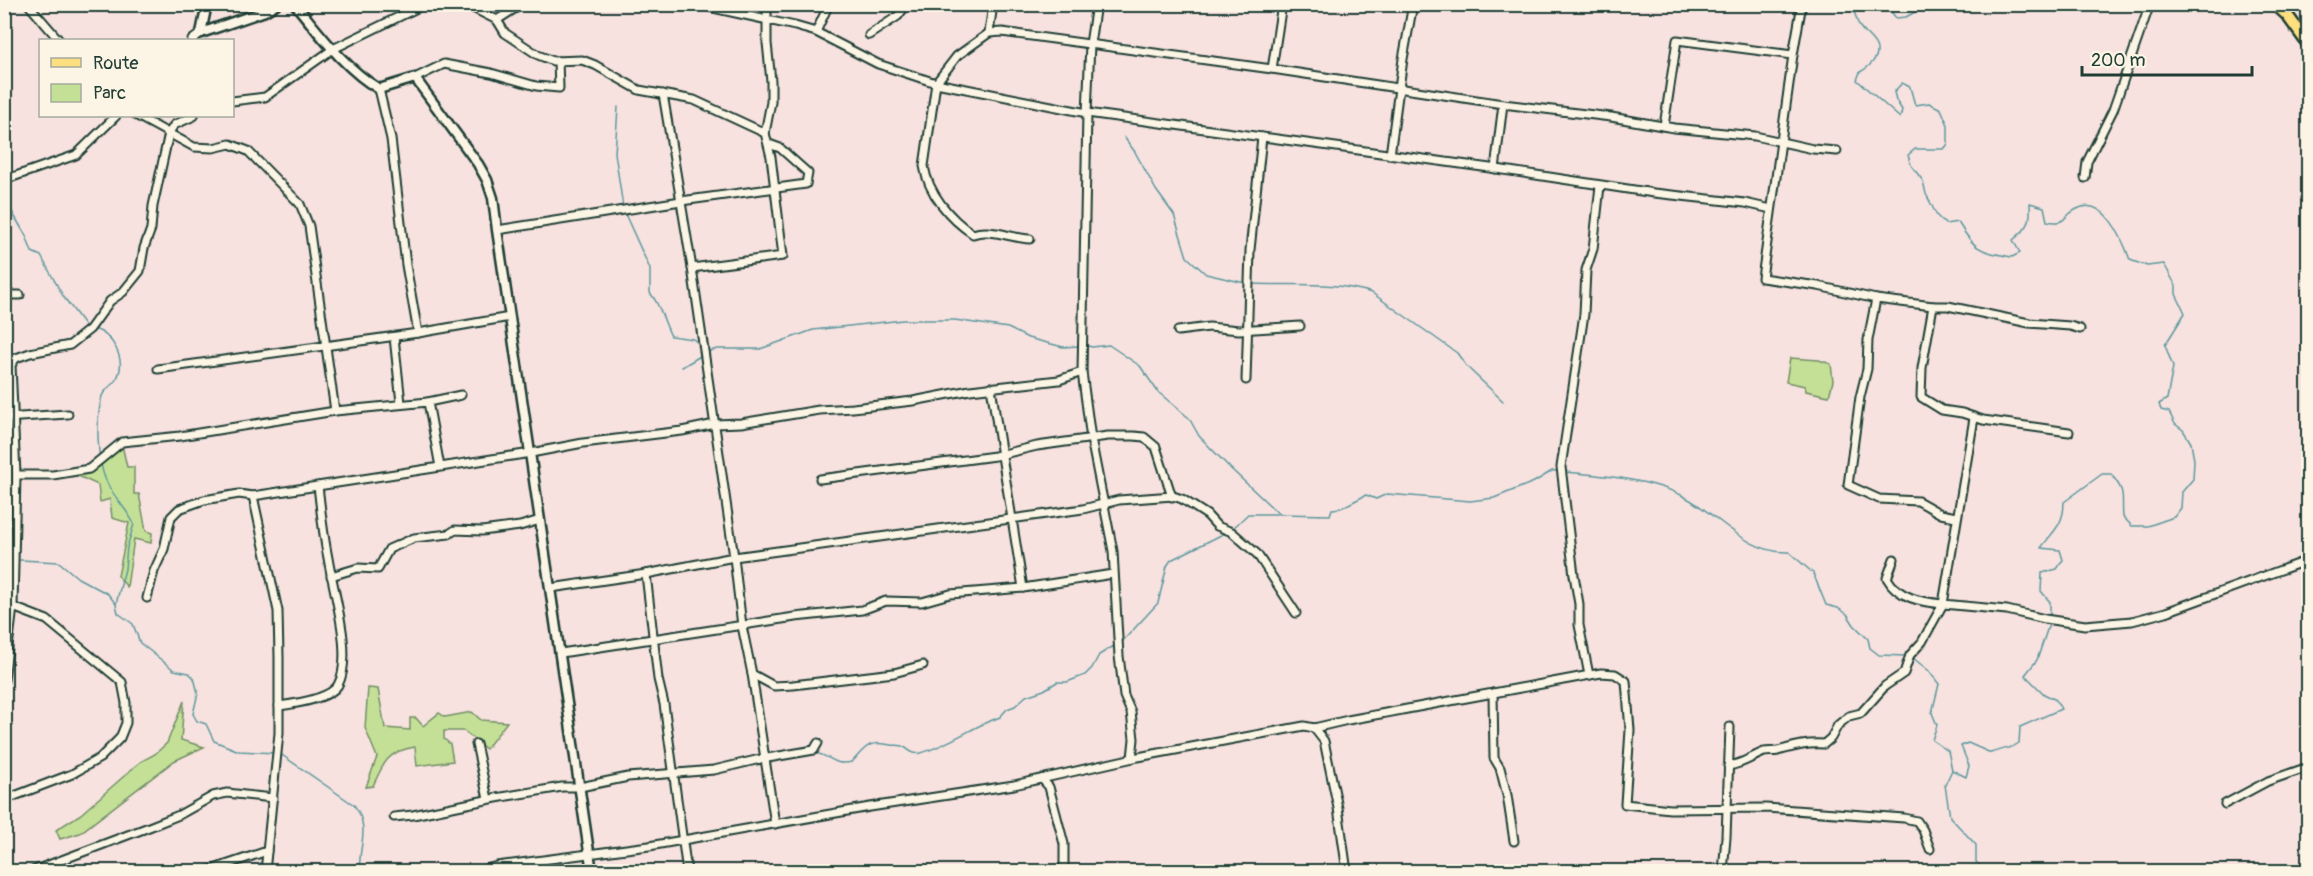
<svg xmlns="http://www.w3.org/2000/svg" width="2313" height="876" viewBox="0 0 2313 876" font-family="Pangolin,sans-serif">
  <rect width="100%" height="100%" fill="#f7e2df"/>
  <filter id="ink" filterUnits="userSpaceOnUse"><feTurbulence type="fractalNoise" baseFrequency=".0167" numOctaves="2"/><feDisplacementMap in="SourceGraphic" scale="12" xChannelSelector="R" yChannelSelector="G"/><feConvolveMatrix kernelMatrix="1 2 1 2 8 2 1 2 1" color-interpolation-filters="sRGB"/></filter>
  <g filter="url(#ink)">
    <g fill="#c4e097" stroke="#728e66" stroke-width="1.5">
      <polygon points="1790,358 1819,360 1831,364 1833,381 1829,396 1806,391 1805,386 1786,382"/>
      <polygon points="122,445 127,467 134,467 134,494 139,494 146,531 152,533 151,543 134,539 127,587 118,576 129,523 112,518 110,499 100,502 98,485 78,476 98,467"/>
      <path d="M368 688 378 689 385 728 410 730V718H416L423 726 439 713 445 717 472 712 481 720 507 722 486 749 464 731H444V739L450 744 453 761 417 766 415 747C387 751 383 764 373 786L366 787 377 757 365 728Z"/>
      <polygon points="184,701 181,740 204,747 174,761 80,833 60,839 56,830 81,814 140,762 155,754 167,743"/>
    </g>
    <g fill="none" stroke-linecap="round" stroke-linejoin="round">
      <g stroke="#5d989e" stroke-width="1.5">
        <path d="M1852 4C1855 11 1856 22 1860 27 1864 33 1873 39 1876 46 1881 57 1868 68 1860 72L1857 80 1900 118 1902 110 1896 100 1894 92 1902 83 1910 87 1915 105 1929 103 1941 109 1948 125V144L1944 149H1915L1908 155 1911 165 1923 181 1926 194 1937 216 1945 224 1958 222C1975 251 1980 251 2012 257L2020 253 2013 240C2029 227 2031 223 2030 203L2044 207 2047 221C2067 225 2062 217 2075 210 2104 193 2123 240 2130 260L2147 266 2164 264 2176 286V294L2185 313 2165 345 2173 367 2167 399 2159 404 2161 410 2169 412 2175 424 2183 430 2191 443 2194 460 2193 479 2182 492 2181 508 2174 517 2148 526H2132L2123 517C2121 494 2127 494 2111 474H2102L2064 502C2064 525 2053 531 2041 548L2060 550 2063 560 2057 569 2042 573 2041 591 2050 602V616"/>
        <polyline points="1885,4 1896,18 1906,17 1922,8 1931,13 1934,4"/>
        <polyline points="618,107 615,153 623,207"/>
        <polyline points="1124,137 1135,152 1156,190 1174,215 1187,257 1206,274 1245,283"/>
        <polyline points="4,198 26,236 32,252 41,256 63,296 86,327"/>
        <path d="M625 214 650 269V293C660 303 664 323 671 336L693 339 699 344"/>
        <path d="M1253 284C1293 286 1334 281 1372 293L1457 353 1467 367 1503 401"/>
        <path d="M94 329C112 334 127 359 117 378 113 385 105 389 102 396 97 414 97 440 100 458"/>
        <polyline points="1084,345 1092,347 1109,345 1140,366 1158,392 1189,418 1199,436 1231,469 1279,514 1330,515 1332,509 1341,508 1366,495 1376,499 1387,494 1470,501 1494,498 1534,482 1552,471 1559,471"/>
        <polyline points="707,352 717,349 760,349 813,330 903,320 955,320 1008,328 1028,338 1063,347 1079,346"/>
        <polyline points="682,367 702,355"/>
        <path d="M101 463C105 491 123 502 134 524L127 547 125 569 116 604 118 613 133 624 140 643 174 670 189 673 194 678 198 693 193 714 197 721 206 724 214 741 239 751 275 753"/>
        <path d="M1564 472C1600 475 1653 479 1685 497 1719 515 1747 554 1789 552L1813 573 1826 605 1838 608 1847 614 1854 625 1868 639 1870 648 1879 655 1906 656"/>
        <polyline points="1231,530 1248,514 1277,514"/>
        <polyline points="4,558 10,559"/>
        <polyline points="20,560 59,562 78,578 108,594 116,604"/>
        <polyline points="1121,643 1158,603 1167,566 1171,560 1227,532"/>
        <polyline points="1913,658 1928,670 1939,684 1932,713 1937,725 1932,740 1948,751 1952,770 1945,785 1950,817 1976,845 1976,862 1988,872"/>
        <path d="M279 753 354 805C372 829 357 848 360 872"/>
        <path d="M815 753C833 756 831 766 852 762 866 747 868 740 891 745 896 746 900 744 904 747 911 751 912 755 921 753 940 748 966 732 985 723L1000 717 1007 709 1015 706 1026 696 1044 690 1057 682H1067L1085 675 1092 668 1099 655 1114 646"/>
        <path d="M1952 770 1966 777 1969 766 1961 746 1968 743 1991 753C2001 749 2011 749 2019 743L2020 727 2061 709 2056 700 2044 694 2025 675 2037 660 2049 624"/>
      </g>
      <g stroke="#1f3d34" stroke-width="11">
        <g id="minor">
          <polyline points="28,4 59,40"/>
          <polyline points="465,4 497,20 505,33 538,55 553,61 582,60 595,65 639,90 694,100 765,133"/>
          <polyline points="694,4 795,26 816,32 878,64 936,83 1087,113 1490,168 1654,193 1745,203 1771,209"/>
          <polyline points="1096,4 1090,44 1087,113 1082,372 1091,439 1113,551 1119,656 1124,696 1131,712 1134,739 1132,758"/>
          <polyline points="1802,4 1793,55 1762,278 1818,286 1876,299 1933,306 1948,306 2029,323 2070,326 2080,329"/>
          <polyline points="497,20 522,4"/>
          <polyline points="816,32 829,4"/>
          <polyline points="989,33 993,4"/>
          <polyline points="869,35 898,16 907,4"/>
          <polyline points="192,40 201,33"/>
          <polyline points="1272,69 1282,4"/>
          <polyline points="415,78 444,64 491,73 536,86 559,88 558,61"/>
          <polyline points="379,89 391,139 406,265 418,333"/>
          <polyline points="663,94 692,268 734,557 742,626 752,674 775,824"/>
          <polyline points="232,101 265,97 333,49 425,4"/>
          <polyline points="137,116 194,147 213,148 230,144 248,151 300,204 309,226 335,411"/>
          <polyline points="1664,126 1677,40 1793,55"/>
          <polyline points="1390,155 1403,59 1413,4"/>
          <polyline points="1495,169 1503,104"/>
          <polyline points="2085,178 2087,162 2113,110 2150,4"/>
          <polyline points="4,180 76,155 116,116"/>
          <polyline points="497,230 681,201 806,184 808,173 780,148 769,144"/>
          <path d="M1030 239C1011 238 990 228 973 234 950 219 928 193 924 166L936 83 957 56 989 33 1002 32 1272 69 1503 104 1611 117 1674 128 1755 136 1813 149 1837 151"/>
          <polyline points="692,268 783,256 771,157 765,133 771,102 771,81 767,43 767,4"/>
          <polyline points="4,295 20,295"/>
          <polyline points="1876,299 1868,340 1867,369 1860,397 1848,485 1879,499 1918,501 1941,514 1956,517"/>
          <polyline points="1933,306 1922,368 1921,397 1942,410 1962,413 1983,420 2069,432"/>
          <polyline points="1178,331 1209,327 1239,330 1300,326"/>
          <polyline points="394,337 401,403"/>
          <polyline points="158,369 418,333 510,317"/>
          <polyline points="1246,380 1250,250 1262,137"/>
          <polyline points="991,387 1023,588"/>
          <polyline points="428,402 461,395"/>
          <polyline points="4,418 68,414"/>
          <polyline points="1974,418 1943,604 2007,610 2045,619 2085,625 2132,621 2166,612 2308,560"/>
          <polyline points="16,475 53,475 89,469 122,442 180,436 335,411 428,402 440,467"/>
          <polyline points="820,479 995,456 1037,446 1108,436 1134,436 1144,437 1156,447 1172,497"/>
          <polyline points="646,574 658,679 664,704 687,872"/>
          <polyline points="331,576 358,568 378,569 389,549 414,538 449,534 455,530 482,531 520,526 540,520"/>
          <polyline points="551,588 646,574 734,557 1083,509 1119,500 1173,496 1182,499 1207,515 1217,526 1232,532 1257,554 1296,613"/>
          <polyline points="147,598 154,571 164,549 171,517 179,509 204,500 239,494 253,496"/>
          <polyline points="561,653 795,617 862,610 886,601 922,602 950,594 1023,588 1113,574"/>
          <polyline points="752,674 774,686 793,685 894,673 923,665"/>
          <polyline points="1589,675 1579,625 1579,604 1574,575 1561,467 1584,314 1586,270 1593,249 1600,186"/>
          <polyline points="4,680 13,607 16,475 11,365 16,358 30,353 70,345 90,329 110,301 123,292 140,271 144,248 151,229 153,206 169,133 174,125 194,116"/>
          <polyline points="1493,693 1494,758 1500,768 1507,795 1514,841"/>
          <path d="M279 706C294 704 330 699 338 685 354 655 333 591 328 558 323 534 321 510 318 486"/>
          <polyline points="1314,728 1324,741 1338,808 1347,872"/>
          <polyline points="476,744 488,799"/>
          <path d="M1728 766C1743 764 1751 757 1764 752 1768 751 1773 752 1778 751 1796 746 1805 743 1824 744L1831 738 1838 725 1849 716 1861 713 1885 686 1904 673 1910 655 1922 642 1943 604C1921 602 1898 598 1887 578L1894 559"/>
          <polyline points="1042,779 1049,787 1064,844 1064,872"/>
          <polyline points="4,800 72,774 100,758 120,738 126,723 126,703 122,682 47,620 13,607"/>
          <polyline points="2225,804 2268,781 2308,767"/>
          <polyline points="394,817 413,815 496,798 562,787 580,787 628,777 714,770 756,760 814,750 818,743"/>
          <polyline points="30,872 149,827 179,815 213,796 227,793 273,798"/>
          <polyline points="205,872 267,851"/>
          <polyline points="265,872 279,733 279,657 278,611 253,496 531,453 583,443 682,431 715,424 741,423 819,410 853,408 913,401 970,390 1059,380 1082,372"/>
          <polyline points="475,872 497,866 649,846 870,807 1014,785 1138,757 1304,726 1314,728 1348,720 1601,673 1615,674 1626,681 1630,730 1625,804 1670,809 1766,808 1904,818 1917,821 1923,830 1930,849"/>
          <polyline points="1723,872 1726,837 1730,727"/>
        </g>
      </g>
      <g stroke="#1f3d34" stroke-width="13">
        <g id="tertiary">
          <path d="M295 4C320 34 345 69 379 89L415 78 478 164 487 180 493 198 497 230 592 872"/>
          <polyline points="201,33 265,11 276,4"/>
          <polyline points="201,33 207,4"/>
        </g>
      </g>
      <g stroke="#1f3d34" stroke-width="15">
        <polyline id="primary" points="2275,4 2287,15 2308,44"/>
      </g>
      <use href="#minor" stroke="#fcf5e5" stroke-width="7"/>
      <use href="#tertiary" stroke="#fcf5e5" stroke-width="8"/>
      <use href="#primary" stroke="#fddf80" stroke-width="10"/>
    </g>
  </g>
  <rect width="2313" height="876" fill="none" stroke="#fcf5e5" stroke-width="24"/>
  <rect x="12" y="12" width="2289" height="852" fill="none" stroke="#1f3d34" stroke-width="2" filter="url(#ink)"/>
  <rect x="39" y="39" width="195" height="78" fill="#fcf5e5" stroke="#a4ab9e" stroke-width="1.5"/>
  <rect x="51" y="58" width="30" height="9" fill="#fddf80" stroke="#a4ab9e" stroke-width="1.5"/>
  <text x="93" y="69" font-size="18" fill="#1f3d34">Route</text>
  <rect x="51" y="84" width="30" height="18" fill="#c4e097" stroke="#a4ab9e" stroke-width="1.5"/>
  <text x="93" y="99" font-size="18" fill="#1f3d34">Parc</text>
  <path d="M2082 66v9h170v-9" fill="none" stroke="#1f3d34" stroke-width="3"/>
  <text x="2091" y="66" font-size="18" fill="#1f3d34" stroke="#fcf5e5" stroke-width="4.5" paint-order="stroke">200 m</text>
</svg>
